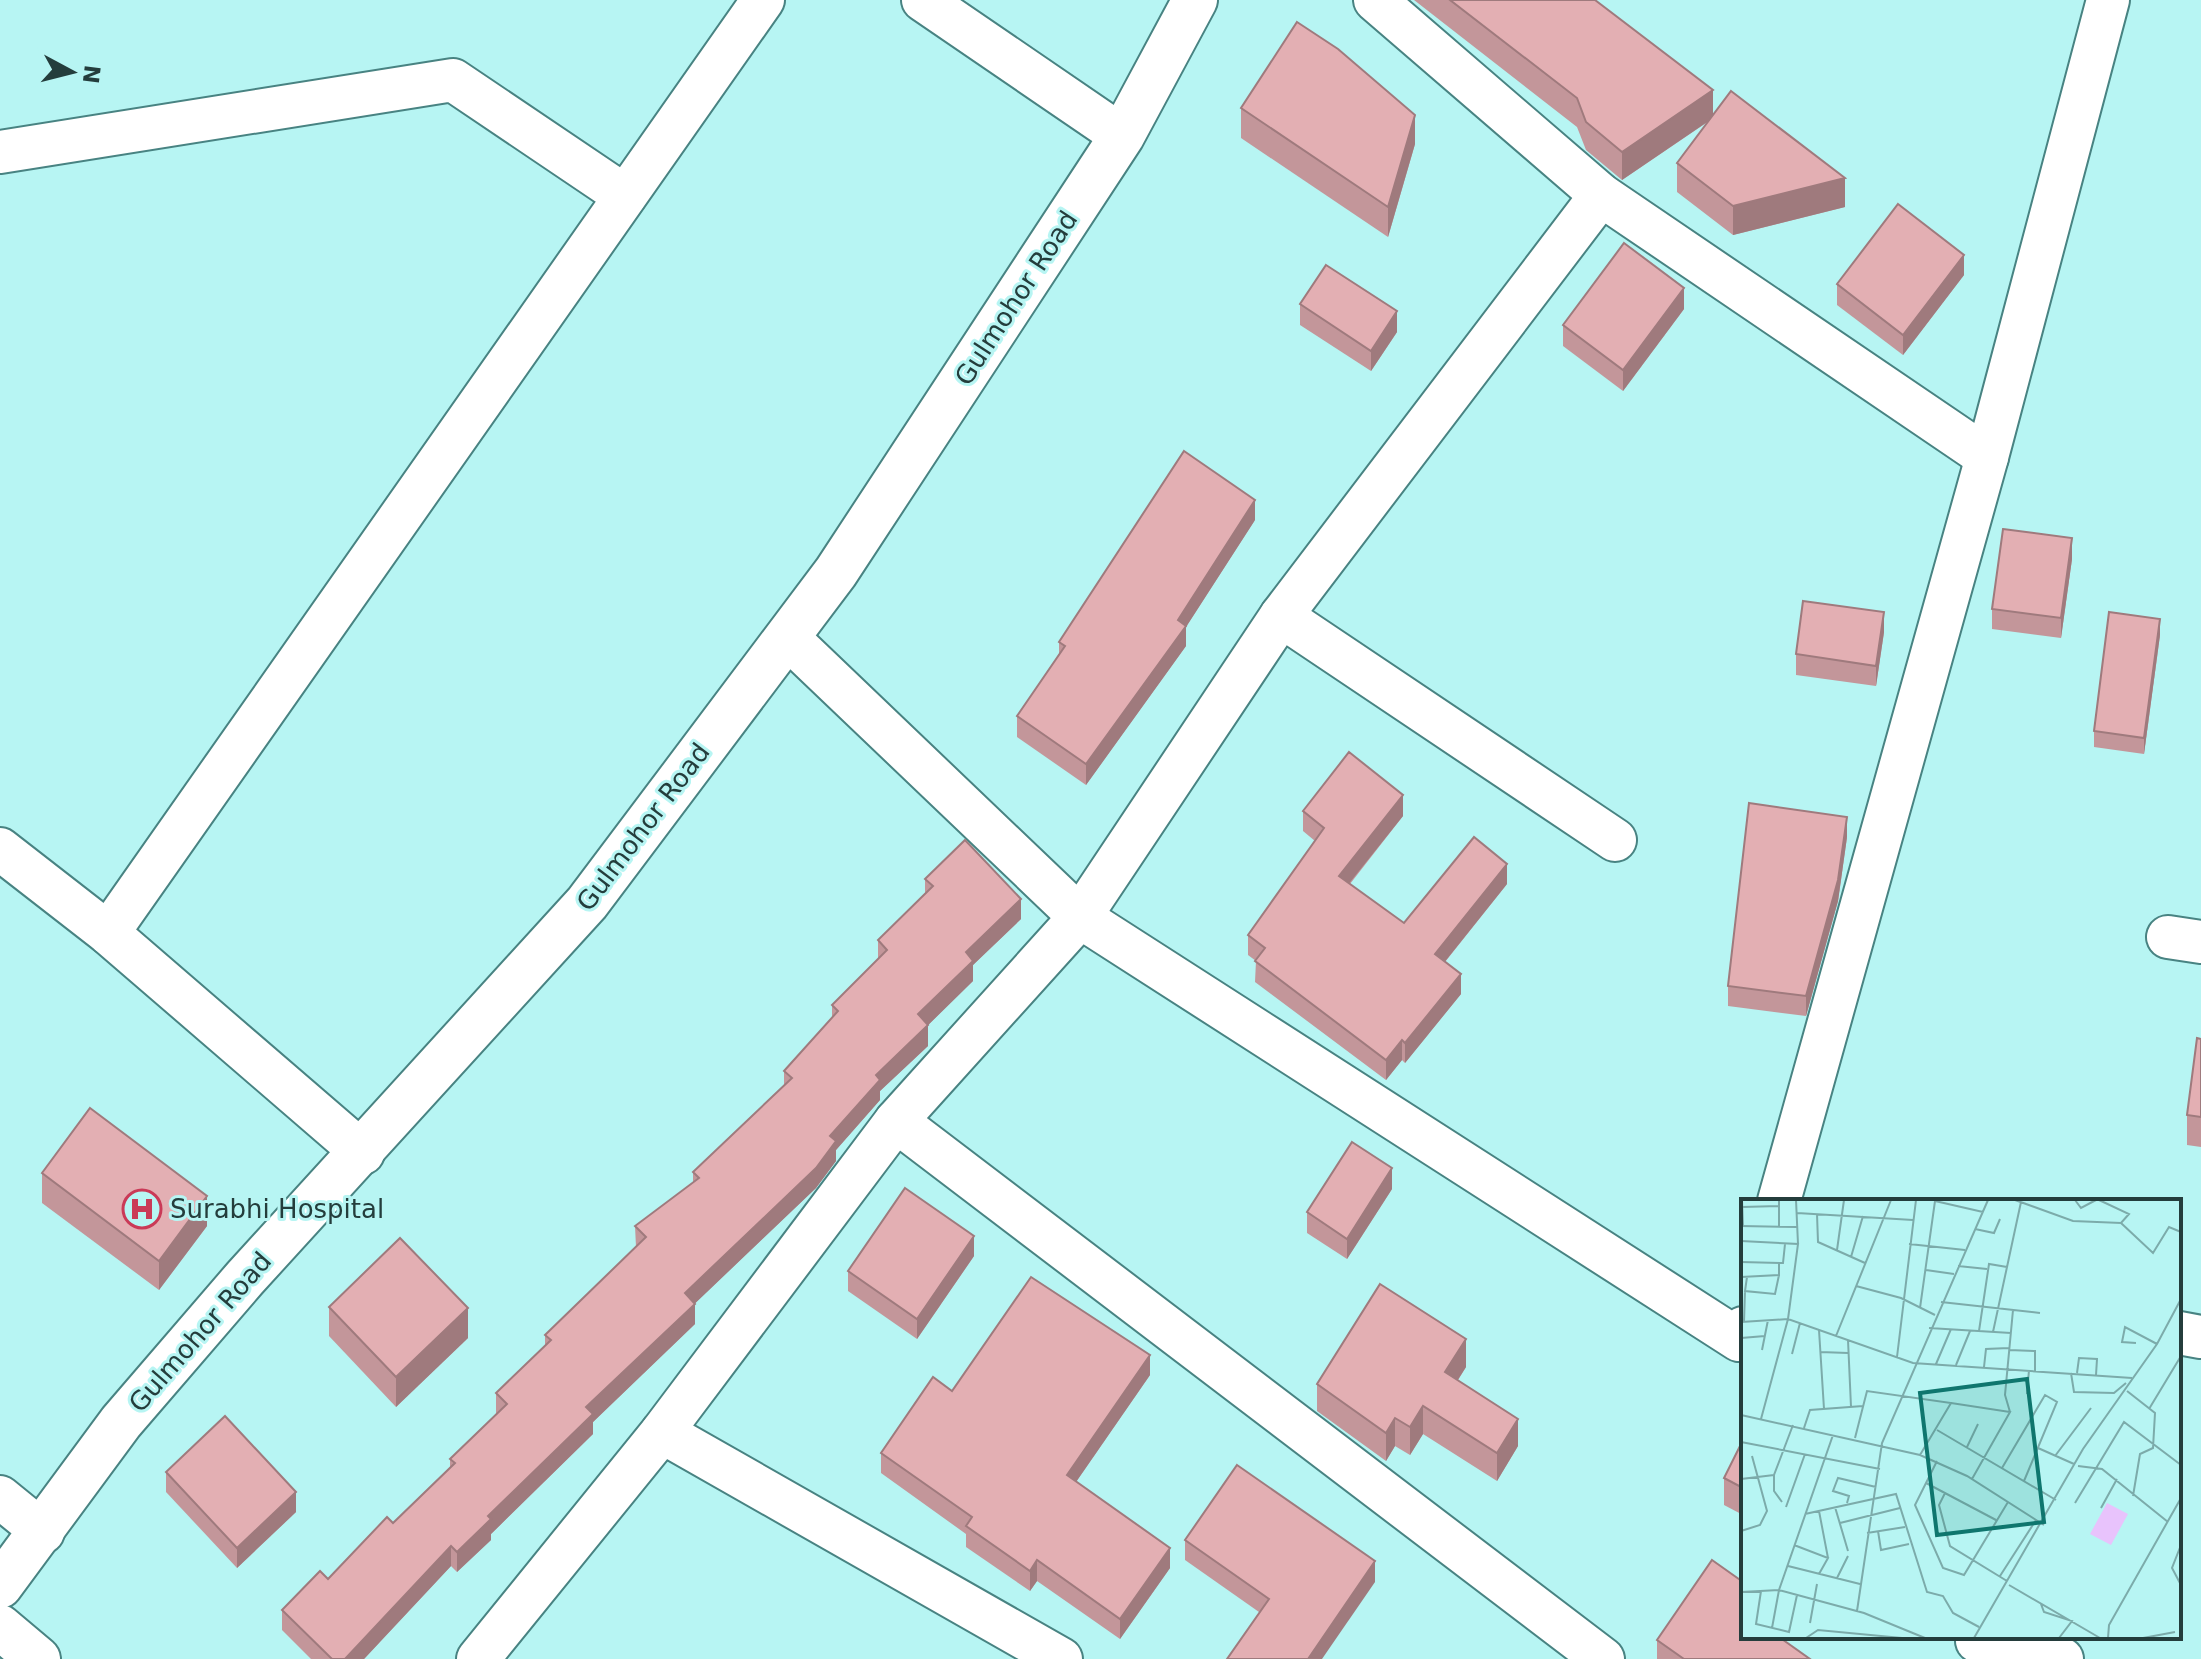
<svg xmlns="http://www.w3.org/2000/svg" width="2201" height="1659" viewBox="0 0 2201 1659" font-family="'DejaVu Sans',sans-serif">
  <rect width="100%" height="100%" fill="#b7f5f3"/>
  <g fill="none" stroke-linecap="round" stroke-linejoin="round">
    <g stroke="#488382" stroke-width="46">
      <g id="minor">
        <polyline points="923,0 1122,136"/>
        <polyline points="1375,0 1601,195 1987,457 2108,0"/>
        <polyline points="0,152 453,80 625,196"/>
        <polyline points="1281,616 1615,840"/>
        <polyline points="787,637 1080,917 1739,1340 1743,1328"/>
        <polyline points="0,849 108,933 363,1153"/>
        <polyline points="108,933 763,0"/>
        <polyline points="2168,937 2201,942"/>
        <polyline points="896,1121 1603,1659"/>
        <polyline points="1779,1201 1987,457"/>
        <polyline points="2179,1333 2201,1337"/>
        <polyline points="662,1432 1061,1659"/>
        <polyline points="0,1497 43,1532"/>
        <polyline points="1977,1641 2062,1659"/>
        <polyline points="478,1659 662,1432 896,1121 1080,917 1281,616 1601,195"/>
      </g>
    </g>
    <g stroke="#488382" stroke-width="48">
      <polyline id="tertiary" points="0,1586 121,1422 245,1278 587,903 836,572 1122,136 1195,0"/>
    </g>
    <g stroke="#488382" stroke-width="48">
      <polyline id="trunk" points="0,1627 38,1659"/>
    </g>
    <use href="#minor" stroke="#fff" stroke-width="42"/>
    <use href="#tertiary" stroke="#fff" stroke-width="44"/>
    <use href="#trunk" stroke="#fff" stroke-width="44"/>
  </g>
  <g fill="#c3969a">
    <polygon points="1414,0 1595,0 1713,115 1845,207 1733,235 1677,192 1677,163 1709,121 1622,180 1586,150 1577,127"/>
    <polygon points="1241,108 1415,144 1388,237 1241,138"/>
    <polygon points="1964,275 1903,355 1837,305 1837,284"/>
    <polygon points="1300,304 1397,332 1371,371 1300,325"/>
    <polygon points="1684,309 1623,391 1563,346 1563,325"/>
    <polygon points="1255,520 1186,627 1186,646 1086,785 1017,737 1017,716 1059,654 1059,642"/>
    <polygon points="2072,559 2061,638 1992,629 1992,609"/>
    <polygon points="1884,632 1876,686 1796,675 1796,654"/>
    <polygon points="2160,635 2144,754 2094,747 2094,731"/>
    <polygon points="1303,811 1403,816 1350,884 1404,923 1507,884 1445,962 1461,994 1405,1063 1402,1060 1386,1080 1255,982 1256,961 1248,955 1248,935 1315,841 1303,831"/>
    <polygon points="1847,837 1838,901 1806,1016 1728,1006 1728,986"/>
    <polygon points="925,879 1021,919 973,965 973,981 928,1025 928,1046 880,1091 880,1100 836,1150 836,1161 816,1188 695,1303 695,1324 593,1422 593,1434 491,1534 491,1540 457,1572 451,1566 364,1659 311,1659 282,1630 282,1610 328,1579 393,1523 450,1467 450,1459 496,1414 496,1393 545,1346 545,1335 636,1247 635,1226 693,1183 693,1172 784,1085 784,1071 832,1018 832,1005 878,960 878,940 925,893"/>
    <polygon points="2201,1039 2201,1147 2187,1145 2187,1115"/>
    <polygon points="42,1173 207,1226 159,1290 42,1203"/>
    <polygon points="1392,1189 1347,1259 1307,1233 1307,1212"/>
    <polygon points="974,1256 917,1339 848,1291 848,1271"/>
    <polygon points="329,1307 468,1338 396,1407 329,1336"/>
    <polygon points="1466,1367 1458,1380 1518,1446 1497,1481 1423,1434 1410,1455 1395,1446 1386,1461 1317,1411 1317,1384"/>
    <polygon points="1150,1375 1076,1482 1170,1568 1120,1639 1037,1581 1030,1591 966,1547 966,1534 881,1473 881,1453 952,1391"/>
    <polygon points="1743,1440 1743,1515 1724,1505 1724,1478"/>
    <polygon points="166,1472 296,1512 237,1568 166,1492"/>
    <polygon points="1185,1540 1375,1582 1259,1612 1185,1560"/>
    <polygon points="1743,1637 1810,1659 1657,1659 1657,1640"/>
  </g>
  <g fill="#9f7a7d">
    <polygon points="1713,90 1713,118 1622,180 1622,152"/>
    <polygon points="1415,115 1415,144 1388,237 1388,207"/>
    <polygon points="1845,178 1845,207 1733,235 1733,206"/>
    <polygon points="1964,255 1964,275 1903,355 1903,335"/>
    <polygon points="1684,288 1684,309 1623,391 1623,370"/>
    <polygon points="1397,311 1397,332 1371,371 1371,351"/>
    <polygon points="1255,500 1255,520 1186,627 1186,646 1086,785 1086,764"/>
    <polygon points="2072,538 2072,559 2061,638 2061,618"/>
    <polygon points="1884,612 1884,632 1876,686 1876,666"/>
    <polygon points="2160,619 2160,635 2144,754 2144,738"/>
    <polygon points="1403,795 1403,816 1339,896 1339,876"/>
    <polygon points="1847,817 1847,837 1838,901 1806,1016 1806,996"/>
    <polygon points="1507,864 1507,884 1435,974 1435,954"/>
    <polygon points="1021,899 1021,919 973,965 973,981 918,1035 918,1014 966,952"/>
    <polygon points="1461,974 1461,994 1405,1063 1405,1043"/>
    <polygon points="928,1025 928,1046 880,1091 880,1100 836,1150 836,1161 816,1188 685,1313 685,1293 830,1136 876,1075"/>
    <polygon points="1402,1040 1402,1060 1386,1080 1386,1060"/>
    <polygon points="1392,1168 1392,1189 1347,1259 1347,1239"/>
    <polygon points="207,1196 207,1226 159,1290 159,1261"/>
    <polygon points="974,1236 974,1256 917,1339 917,1319"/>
    <polygon points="695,1304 695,1324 593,1422 593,1434 491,1534 491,1540 457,1572 457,1552 488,1516 586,1407"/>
    <polygon points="468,1308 468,1338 396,1407 396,1377"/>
    <polygon points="1466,1339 1466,1367 1445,1400 1445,1372"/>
    <polygon points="1150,1355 1150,1375 1067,1495 1067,1475"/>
    <polygon points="1423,1406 1423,1434 1410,1455 1410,1427"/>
    <polygon points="1395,1418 1395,1446 1386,1461 1386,1433"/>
    <polygon points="1518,1419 1518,1446 1497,1481 1497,1453"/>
    <polygon points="296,1492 296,1512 237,1568 237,1548"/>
    <polygon points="451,1546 451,1566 364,1659 345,1659"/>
    <polygon points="1170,1548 1170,1568 1120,1639 1120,1619"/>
    <polygon points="1037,1560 1037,1581 1030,1591 1030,1571"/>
    <polygon points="1375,1561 1375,1582 1322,1659 1308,1659"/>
  </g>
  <g fill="#e3afb3" stroke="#9f7a7d" stroke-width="2">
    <polygon points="1450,0 1595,0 1713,90 1622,152 1586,122 1577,98"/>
    <polygon points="1297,22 1338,49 1415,115 1388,207 1241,108"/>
    <polygon points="1731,91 1845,178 1733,206 1677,163"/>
    <polygon points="1898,204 1964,255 1903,335 1837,284"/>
    <polygon points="1624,243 1684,288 1623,370 1563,325"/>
    <polygon points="1326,265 1397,311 1371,351 1300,304"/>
    <polygon points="1184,451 1255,500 1178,620 1186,626 1086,764 1017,716 1065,646 1059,642"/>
    <polygon points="2003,529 2072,538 2061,618 1992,609"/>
    <polygon points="1803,601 1884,612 1876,666 1796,654"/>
    <polygon points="2109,612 2160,619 2144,738 2094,731"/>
    <polygon points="1349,752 1403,795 1339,876 1404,923 1474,837 1507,864 1435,954 1461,974 1405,1043 1402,1040 1386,1060 1255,961 1265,948 1248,935 1324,828 1303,811"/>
    <polygon points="1749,803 1847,817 1838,880 1806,996 1728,986"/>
    <polygon points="965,840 1021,899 966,952 973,961 918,1014 928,1025 876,1075 880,1080 830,1136 836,1141 816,1168 685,1293 695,1304 586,1407 593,1414 488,1516 491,1519 457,1552 451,1546 345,1659 332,1659 282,1610 320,1571 328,1579 387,1517 393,1523 455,1463 450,1459 507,1404 496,1393 551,1340 545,1335 646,1237 635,1226 699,1178 693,1172 792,1078 784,1071 838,1011 832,1005 887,950 878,940 933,886 925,879"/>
    <polygon points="2197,1038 2201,1039 2201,1117 2187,1115"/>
    <polygon points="90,1108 207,1196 159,1261 42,1173"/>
    <polygon points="1352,1142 1392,1168 1347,1239 1307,1212"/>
    <polygon points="905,1188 974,1236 917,1319 848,1271"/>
    <polygon points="400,1238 468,1308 396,1377 329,1307"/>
    <polygon points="1031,1277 1150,1355 1067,1475 1170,1548 1120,1619 1037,1560 1030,1571 966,1526 972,1517 881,1453 933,1377 952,1391"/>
    <polygon points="1380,1284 1466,1339 1445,1372 1518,1419 1497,1453 1423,1406 1410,1427 1395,1418 1386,1433 1317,1384"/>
    <polygon points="225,1416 296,1492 237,1548 166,1472"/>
    <polygon points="1743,1440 1743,1488 1724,1478"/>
    <polygon points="1237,1465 1375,1561 1308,1659 1227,1659 1269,1599 1185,1540"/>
    <polygon points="1712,1560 1743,1582 1743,1637 1779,1637 1810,1659 1684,1659 1657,1640"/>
  </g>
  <defs>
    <g id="hospital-ring" transform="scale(2)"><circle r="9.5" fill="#b7f5f3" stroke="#ca3a57" stroke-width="1.5"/><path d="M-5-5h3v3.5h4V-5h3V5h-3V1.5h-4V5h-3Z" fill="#ca3a57"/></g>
  </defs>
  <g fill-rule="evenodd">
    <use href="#hospital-ring" x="142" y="1209"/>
  </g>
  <g text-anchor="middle" stroke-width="6" stroke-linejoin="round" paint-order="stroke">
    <g font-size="26" fill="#243d3c" stroke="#b7f5f3">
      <text transform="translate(1016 298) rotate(-57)" y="9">Gulmohor Road</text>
      <text transform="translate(643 827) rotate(-53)" y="9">Gulmohor Road</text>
      <text transform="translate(200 1332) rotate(-49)" y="9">Gulmohor Road</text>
    </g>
    <g font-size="26" fill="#243d3c" stroke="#b7f5f3" text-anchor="start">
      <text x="170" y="1218">Surabhi Hospital</text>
    </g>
  </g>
  <g transform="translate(1741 1199)">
    <rect width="440" height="440" fill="#b7f5f3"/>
    <path d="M366 304 387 315 370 346 349 335Z" fill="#e8c3fc"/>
    <path fill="none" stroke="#7cabaa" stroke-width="2" d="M1 1 2 27M38 1V27M55 1 57 45M274 1 332 22 380 24 388 15 358 1M334 1 340 9 355 1M1 8 38 7M56 14 172 21M76 15 77 43 124 64M380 24 412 54 428 28 440 33M0 27 56 28M234 30 253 34 259 20M0 42 57 45 47 120 20 220M168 45 224 51M96 51 103 1M110 58 122 17M0 63 42 64 44 45M217 67 246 70M185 71 213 75M0 78 38 76V65M6 78 4 92 34 95 38 76M115 87 160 99 194 116M200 103 299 114M179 109 194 2 242 13M0 123 47 120 172 164 391 179M3 123 4 92M188 129 270 134M78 131 83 210M238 132 248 65 266 68M252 133 280 3M95 137 150 1M0 139 24 137M107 141 110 208M395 144 381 143 384 128 416 145M21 151 27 121M268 151 294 152V172M79 153 107 154M51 155 59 124M156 158 175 1M195 165 210 130M215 166 229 132M243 168 245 150 268 149M330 174 333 193 373 194 385 184M336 174 338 159 356 160 355 176M386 192 414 214 412 249 399 255 392 297M286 195 288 171M210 204 269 213 231 280M408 210 440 157M269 213 264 196 272 111M0 216 179 256 226 277 303 326M63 229 69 211 122 207M196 231 315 301M114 239 126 192 210 204 179 256M0 243 139 270M226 248 237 225M297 249 333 265M314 257 350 209M196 262 174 306 202 369 223 376 267 303M337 267 361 270 427 323M261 269 304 196 316 203 283 282M0 280 33 276M185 284 255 321M204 294 198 306 209 347 266 382M41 303 33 292V276L52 226M106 304 108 297 92 292 97 279 135 288M334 304 383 223 440 266M45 308 64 255M94 308 107 352M360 309 376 280M78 312 87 359M64 315 155 295 186 393 202 397 212 414 238 428M99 324 159 309M0 332 19 326 26 312 11 257M137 332 140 351 168 345M126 334 164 328M53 346 87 359 78 375M440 346 431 369 440 386M47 367 119 385M259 377 295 321M96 379 107 357M268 386 359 439M20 392 15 425 48 433 56 396M0 393 38 391 123 414 184 439M300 405 303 413 331 422 318 439M116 412 141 244 247 1M69 424 76 385M31 429 38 391 92 236M65 439 77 431 161 439M233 439 342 250 416 145 440 100M367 439 368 426 440 299M402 439 434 433"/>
    <path fill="#0f766e" fill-opacity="0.15" stroke="#0f766e" stroke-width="4" d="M286 180 303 323 196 336 179 194Z"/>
    <rect width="440" height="440" fill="none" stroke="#243d3c" stroke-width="4"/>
  </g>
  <g transform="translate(72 72) rotate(97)" stroke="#b7f5f3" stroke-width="6" paint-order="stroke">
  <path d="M0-6L14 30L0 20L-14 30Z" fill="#243d3c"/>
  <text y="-12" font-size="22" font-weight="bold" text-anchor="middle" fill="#243d3c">N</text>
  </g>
</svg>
